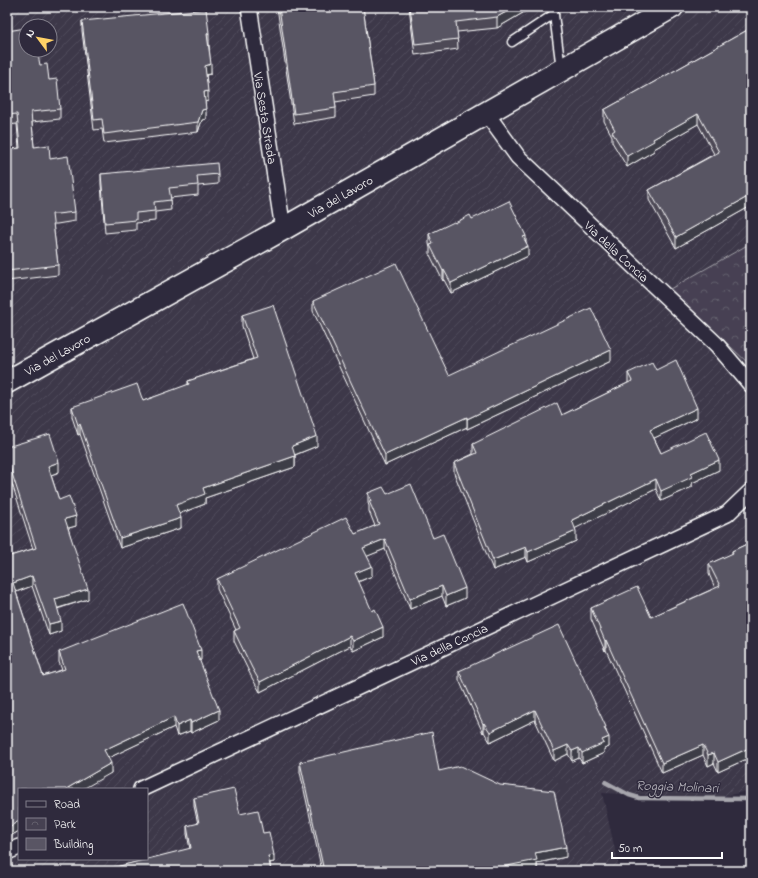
<svg xmlns="http://www.w3.org/2000/svg" width="758" height="878" viewBox="0 0 758 878" font-family="'Indie Flower',sans-serif">
  <defs>
    <pattern id="industrial-furrows" width="10" height="10" patternUnits="userSpaceOnUse"><rect width="10" height="10" fill="#3c3749"/><path d="M-1 1l2-2M0 10L10 0M9 11l2-2" fill="none" stroke="#504b5b"/></pattern>
    <pattern id="park-crowns" width="20" height="18" patternUnits="userSpaceOnUse"><rect width="20" height="18" fill="#464152"/><path d="M2 6a3 3 0 1 1 6 0M12 15a3 3 0 1 1 6 0" fill="none" stroke="#625e6c"/></pattern>
  </defs>
  <rect width="100%" height="100%" fill="#2f2a3d"/>
  <filter id="ink" filterUnits="userSpaceOnUse"><feTurbulence type="fractalNoise" baseFrequency=".025" numOctaves="2"/><feDisplacementMap in="SourceGraphic" scale="8" xChannelSelector="R" yChannelSelector="G"/><feConvolveMatrix kernelMatrix="1 2 1 2 8 2 1 2 1" color-interpolation-filters="sRGB"/></filter>
  <g filter="url(#ink)">
    <path fill="url(#industrial-furrows)" fill-rule="evenodd" d="M7 7H751V243L671 289 751 366V790L717 798 602 793 620 871H7ZM26 26H50V50H26ZM19 789H147V859H19Z"/>
    <polygon fill="url(#park-crowns)" stroke="#a2a0a8" points="751,243 751,366 670,289"/>
    <g fill="none" stroke-linecap="round" stroke-linejoin="round">
      <polyline stroke="#a7a6ad" stroke-width="4.5" points="605,782 629,795 639,798 751,799"/>
      <g stroke="#fff" stroke-width="11">
        <g id="lane">
          <polyline points="553,7 561,69"/>
          <polyline points="512,42 554,14"/>
        </g>
      </g>
      <g stroke="#fff" stroke-width="18">
        <g id="street">
          <polyline points="249,7 283,229"/>
          <polyline points="486,113 518,157 716,344 751,385"/>
          <polyline points="141,789 727,514 751,491"/>
          <polyline points="7,852 19,847"/>
        </g>
      </g>
      <g stroke="#fff" stroke-width="25">
        <polyline id="secondary" points="7,382 283,229 672,7"/>
      </g>
      <use href="#lane" stroke="#2f2a3d" stroke-width="8"/>
      <use href="#street" stroke="#2f2a3d" stroke-width="15"/>
      <use href="#secondary" stroke="#2f2a3d" stroke-width="22"/>
    </g>
    <g fill="#4d4956" stroke="#fff">
      <polygon points="277,7 363,7 374,86 374,96 335,102 336,108 336,117 294,124"/>
      <polygon points="409,7 533,7 497,28 457,32 458,49 415,55"/>
      <polygon points="82,21 209,43 211,74 206,75 208,101 205,101 206,119 202,120 198,132 104,143 102,129 94,130 82,31"/>
      <polygon points="751,28 751,206 676,248 649,200 649,190 714,154 698,124 654,149 654,151 627,167 612,142 612,136 604,121 604,110"/>
      <polygon points="7,31 40,65 49,80 60,109 60,119 32,122 34,147 50,159 75,212 75,221 57,224 53,224 58,265 58,275 7,281 7,150 19,148 17,124 7,125"/>
      <polygon points="101,174 218,174 218,184 198,186 198,195 170,198 171,210 155,212 155,221 136,223 136,230 105,233 101,184"/>
      <polygon points="472,219 526,242 528,256 451,293 444,280 443,281 430,255 430,248 429,244 429,234 455,223"/>
      <polygon points="313,301 449,375 611,361 467,429 467,427 385,465 313,311"/>
      <polygon points="242,315 317,446 295,455 295,467 205,498 205,504 179,514 181,528 120,548 80,434 78,435 72,417 72,407 143,401 188,385 188,381 253,359 242,326"/>
      <polygon points="656,370 697,418 654,438 661,453 719,470 692,483 692,487 661,501 656,489 575,528 576,541 528,562 526,557 493,570 454,473 454,463 473,454 473,444 562,415 628,383 628,373"/>
      <polygon points="7,447 59,472 51,475 59,500 76,526 68,528 88,599 57,609 61,631 49,635 32,586 16,592 43,676 62,670 59,662 59,652 201,660 199,660 219,720 191,733 190,731 177,736 174,727 108,758 111,773 19,789 19,831 7,838 7,557 33,549 7,468"/>
      <polygon points="368,493 387,494 433,538 465,598 446,606 442,596 410,609 385,549 367,556 372,576 358,582 383,637 353,651 350,646 260,692 252,678 234,641 234,631 236,630 217,589 217,579 355,534 375,526 369,511 369,506 368,503"/>
      <polygon points="751,542 751,757 718,772 714,763 708,766 703,755 662,773 606,650 605,651 591,619 591,608 651,617 715,588 709,574 709,564 732,554 732,551"/>
      <polygon points="459,671 606,730 609,747 604,749 604,753 582,763 579,758 572,761 568,754 554,761 535,720 490,742 484,732 483,733 459,680"/>
      <polygon points="300,762 439,771 566,857 537,863 537,870 530,871 322,871 300,772"/>
      <polygon points="194,798 240,814 263,833 274,862 270,863 271,871 112,871 112,868 190,849 187,834 187,826 198,824 194,806"/>
    </g>
    <g fill="#3e3c46" stroke="#fff">
      <polygon points="515,7 533,7 497,28 497,17"/>
      <polygon points="209,33 209,43 207,44 207,34"/>
      <polygon points="211,64 211,74 205,75 205,66"/>
      <polygon points="208,91 208,101 204,102 204,92"/>
      <polygon points="206,109 206,119 202,120 198,132 198,122 202,110"/>
      <polygon points="698,114 698,124 654,149 654,151 627,167 627,156 653,139"/>
      <polygon points="751,195 751,206 676,248 676,237"/>
      <polygon points="526,236 526,246 523,237"/>
      <polygon points="528,246 528,256 451,293 451,283"/>
      <polygon points="444,270 444,280 443,281 443,271"/>
      <polygon points="611,350 611,361 467,429 467,419"/>
      <polygon points="697,408 697,418 650,440 650,430"/>
      <polygon points="467,417 467,427 385,465 385,455"/>
      <polygon points="80,424 80,434 78,435 78,425"/>
      <polygon points="317,436 317,446 292,456 292,446"/>
      <polygon points="295,456 295,467 205,498 205,504 176,515 176,505 203,488"/>
      <polygon points="719,460 719,470 692,483 692,487 661,501 661,491 691,473"/>
      <polygon points="59,462 59,472 48,476 48,466"/>
      <polygon points="656,479 656,489 572,530 572,520"/>
      <polygon points="76,516 76,526 65,529 65,519"/>
      <polygon points="181,518 181,528 120,548 120,538"/>
      <polygon points="576,531 576,541 528,562 528,552"/>
      <polygon points="385,539 385,549 363,558 363,548"/>
      <polygon points="526,547 526,557 493,570 493,560"/>
      <polygon points="372,566 372,576 355,583 355,573"/>
      <polygon points="32,576 32,586 13,593 13,583"/>
      <polygon points="442,586 442,596 410,609 410,599"/>
      <polygon points="465,588 465,598 446,606 446,596"/>
      <polygon points="88,589 88,599 55,609 55,599"/>
      <polygon points="61,621 61,631 49,635 49,624"/>
      <polygon points="383,627 383,637 353,651 353,641"/>
      <polygon points="350,636 350,646 260,692 260,682"/>
      <polygon points="606,640 606,650 605,651 605,641"/>
      <polygon points="201,650 201,660 196,662 196,651"/>
      <polygon points="219,710 219,720 191,733 191,723"/>
      <polygon points="535,710 535,720 490,742 490,732"/>
      <polygon points="174,717 174,727 104,760 104,750"/>
      <polygon points="190,720 190,731 177,736 177,726"/>
      <polygon points="484,723 484,732 483,733 483,724"/>
      <polygon points="609,737 609,747 604,749 604,753 582,763 582,753 602,740"/>
      <polygon points="568,745 568,754 554,761 554,751"/>
      <polygon points="703,745 703,755 662,773 662,763"/>
      <polygon points="751,747 751,757 718,772 718,762"/>
      <polygon points="579,748 579,758 572,761 572,751"/>
      <polygon points="714,753 714,763 708,766 708,755"/>
      <polygon points="111,763 111,773 83,789 66,789"/>
      <polygon points="19,821 19,831 7,838 7,828"/>
      <polygon points="566,847 566,857 537,863 537,870 530,871 501,871 501,867 535,853"/>
      <polygon points="274,855 274,862 268,863 268,856"/>
    </g>
    <g fill="#595564" stroke="#fff">
      <polygon points="279,7 363,7 374,86 334,92 336,108 294,114"/>
      <polygon points="410,7 515,7 497,17 456,22 458,39 415,44"/>
      <polygon points="206,9 209,33 207,34 211,64 205,66 208,91 204,92 206,109 202,110 198,122 104,134 102,119 94,120 82,21"/>
      <polygon points="26,28 26,50 37,50 40,65 47,64 49,80 57,79 60,109 31,112 34,147 49,145 50,159 68,156 75,212 57,214 52,214 58,265 7,271 7,150 20,148 17,114 7,115 7,31"/>
      <polygon points="751,28 751,195 676,237 649,190 719,152 698,114 653,139 654,141 627,156 612,132 615,130 604,110"/>
      <polygon points="217,163 218,174 197,176 198,185 169,188 171,200 154,202 155,211 136,213 136,220 105,223 101,174"/>
      <polygon points="509,201 526,236 523,237 528,246 451,283 444,270 443,271 430,245 433,244 429,234 454,222 455,223 470,215 472,219"/>
      <polygon points="396,263 449,375 591,308 611,350 467,419 467,417 385,455 313,301"/>
      <polygon points="273,305 317,436 292,446 295,456 203,488 205,494 176,505 181,518 120,538 80,424 78,425 72,407 137,384 143,401 189,384 188,381 257,358 242,315"/>
      <polygon points="676,360 697,408 650,430 661,453 706,432 719,460 691,473 692,477 661,491 656,479 572,520 576,531 528,552 526,547 493,560 454,463 477,453 473,444 557,403 562,415 632,381 628,373 652,362 656,370"/>
      <polygon points="50,434 59,462 48,466 59,500 69,496 76,516 65,519 88,589 55,599 61,621 49,624 32,576 13,583 43,676 65,669 59,652 183,603 201,650 196,651 219,710 191,723 190,720 177,726 174,717 104,750 111,763 66,789 19,789 19,821 7,828 7,557 36,548 7,458 7,447"/>
      <polygon points="411,484 433,538 443,534 465,588 446,596 442,586 410,599 385,539 363,548 372,566 355,573 372,611 375,609 383,627 353,641 350,636 260,682 252,668 234,631 240,628 217,579 346,517 355,534 379,524 369,501 371,501 368,493 383,487 387,494"/>
      <polygon points="751,542 751,747 718,762 714,753 708,755 703,745 662,763 606,640 605,641 591,608 637,587 651,617 720,586 709,564 733,553 732,551"/>
      <polygon points="559,625 606,727 604,728 609,737 602,740 604,743 582,753 579,748 572,751 568,745 554,751 535,710 490,732 484,723 483,724 459,671"/>
      <polygon points="432,732 439,771 460,766 500,785 554,791 566,847 535,853 537,860 482,871 324,871 300,762"/>
      <polygon points="234,789 240,814 258,810 263,833 269,832 274,855 268,856 271,871 113,871 112,868 191,848 187,826 199,823 194,798"/>
    </g>
  </g>
  <g text-anchor="middle" stroke-width="3" stroke-linejoin="round" paint-order="stroke">
    <g font-size="13" fill="#fff" stroke="#2f2a3d">
      <text transform="translate(266 118) rotate(81)" y="5">Via Sesta Strada</text>
      <text transform="translate(340 196) rotate(-30)" y="5">Via del Lavoro</text>
      <text transform="translate(617 251) rotate(43)" y="5">Via della Concia</text>
      <text transform="translate(57 354) rotate(-29)" y="5">Via del Lavoro</text>
      <text transform="translate(449 644) rotate(-25)" y="5">Via della Concia</text>
    </g>
    <g font-size="14" font-style="italic" fill="#b6b4bb" stroke="#2f2a3d">
      <text transform="translate(677 786) rotate(2)" y="5">Roggia Molinari</text>
    </g>
  </g>
  <rect width="758" height="878" fill="none" stroke="#2f2a3d" stroke-width="24"/>
  <rect x="12" y="12" width="734" height="854" fill="none" stroke="#fff" stroke-width="1.5" filter="url(#ink)"/>
  <rect x="18" y="788" width="130" height="72" fill="#2f2a3d" stroke="#827f8b"/>
  <rect x="26" y="801" width="20" height="6" fill="#2f2a3d" stroke="#827f8b"/>
  <text x="54" y="808" font-size="12" fill="#ffffff">Road</text>
  <rect x="26" y="818" width="20" height="12" fill="url(#park-crowns)" stroke="#827f8b"/>
  <text x="54" y="828" font-size="12" fill="#ffffff">Park</text>
  <rect x="26" y="838" width="20" height="12" fill="#595564" stroke="#827f8b"/>
  <text x="54" y="848" font-size="12" fill="#ffffff">Building</text>
  <g transform="translate(38 38) rotate(302)"><circle r="19" fill="#2f2a3d" stroke="#827f8b"/>
  <path d="M0-3L7 15L0 10L-7 15Z" fill="#ffd166"/>
  <text y="-6" font-size="11" font-weight="bold" text-anchor="middle" fill="#ffffff">N</text>
  </g>
  <path d="M612 852v6h110v-6" fill="none" stroke="#ffffff" stroke-width="2"/>
  <text x="618" y="852" font-size="12" fill="#ffffff" stroke="#2f2a3d" stroke-width="3" paint-order="stroke">50 m</text>
</svg>
